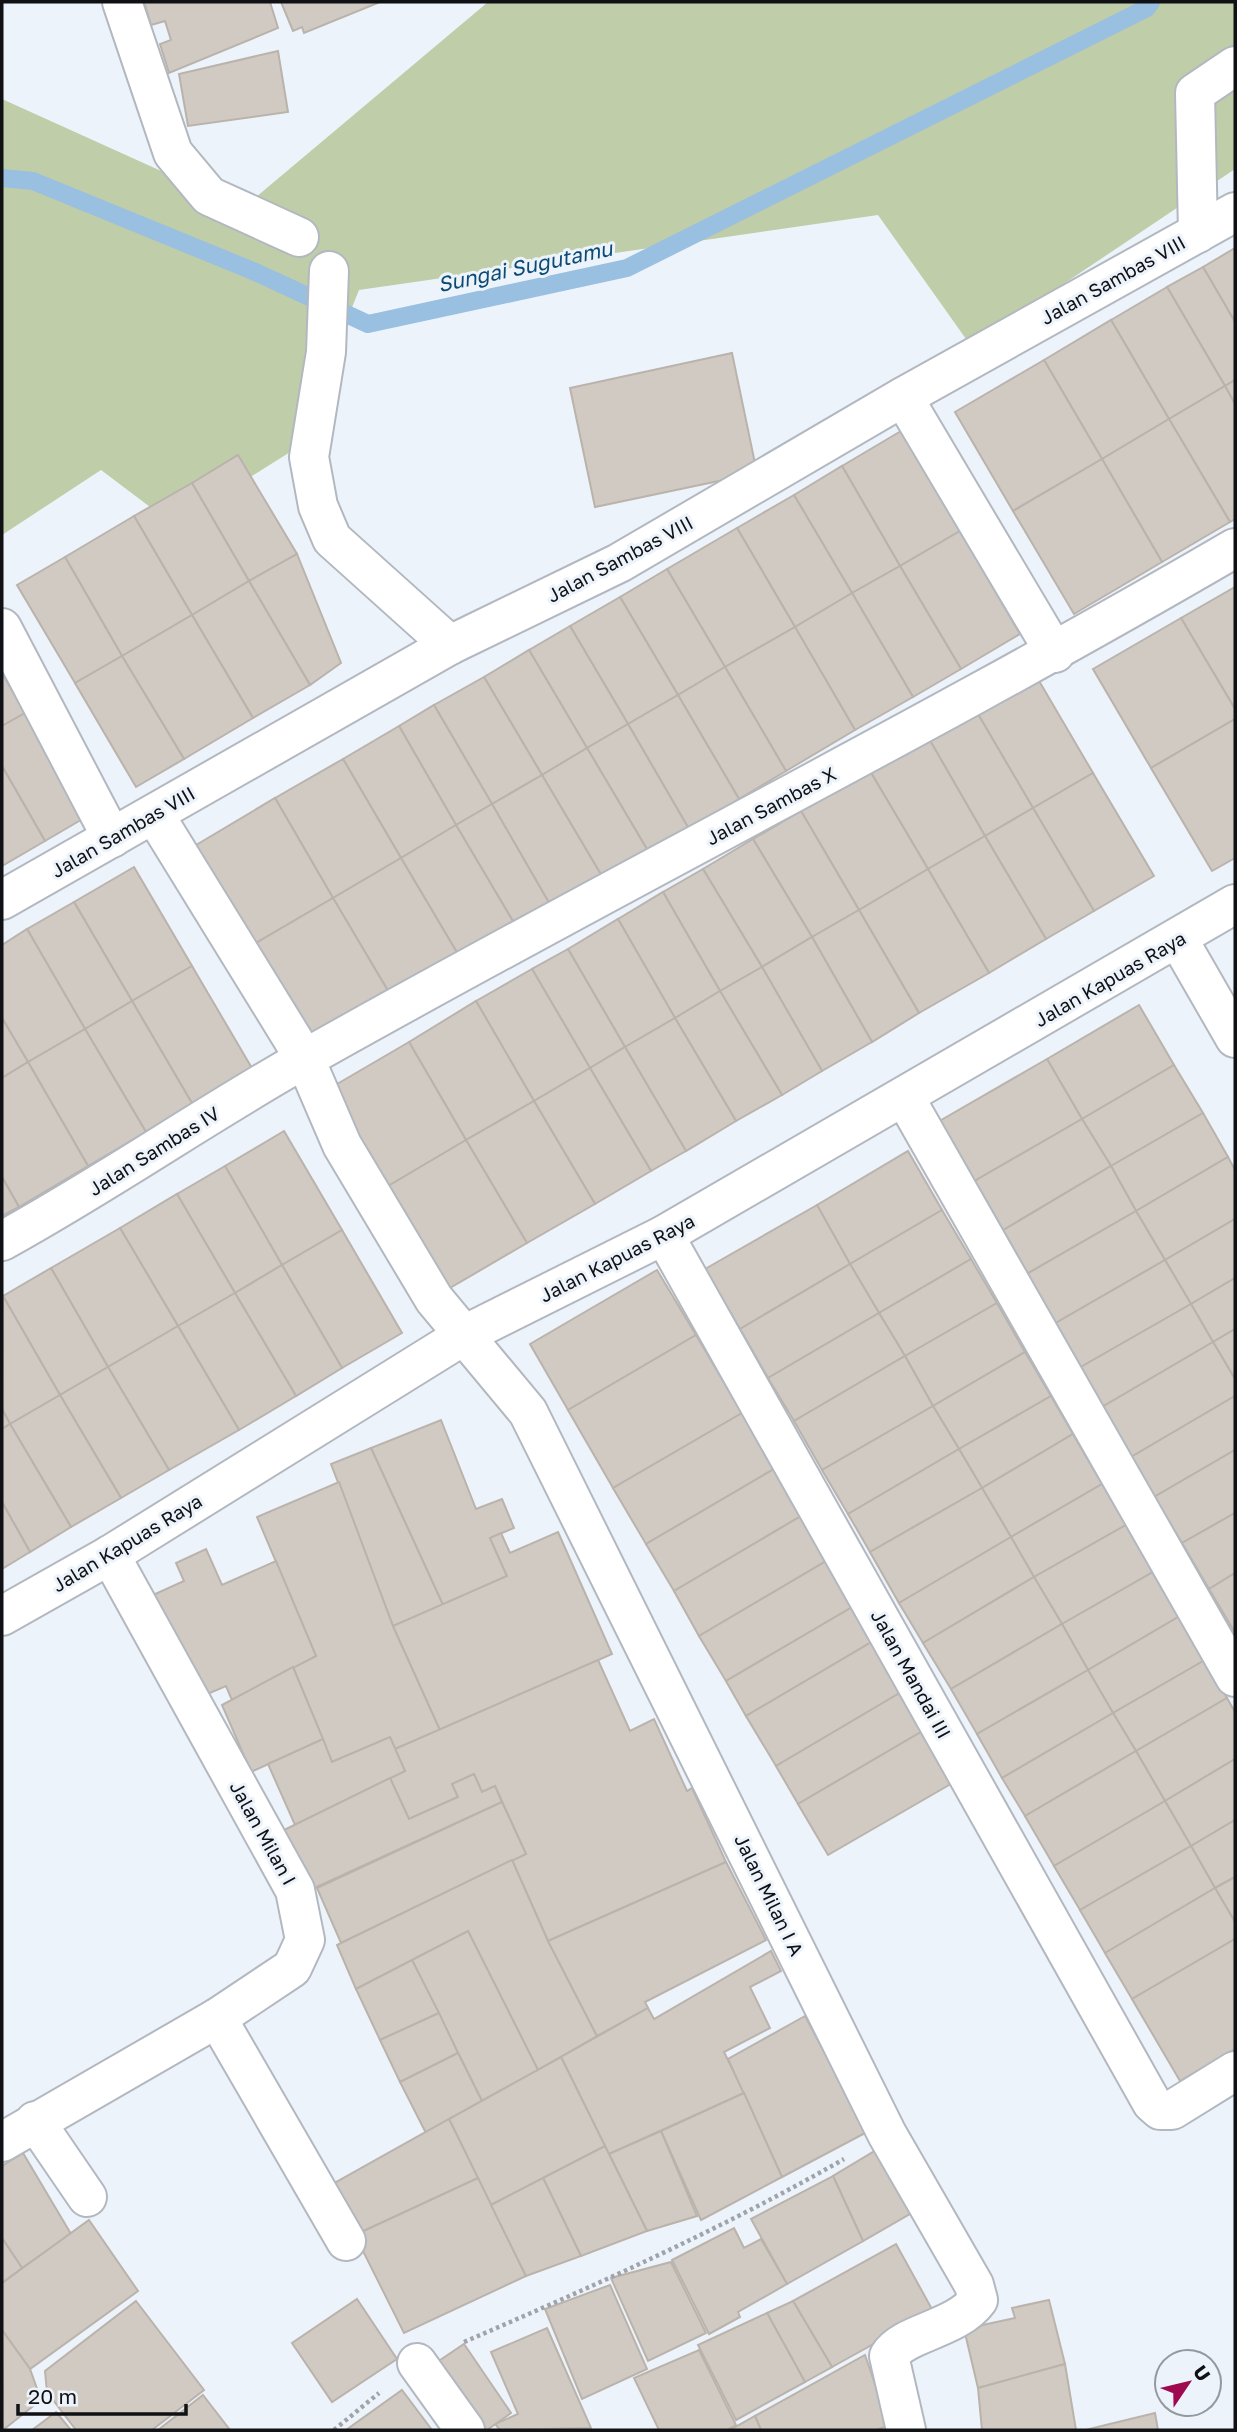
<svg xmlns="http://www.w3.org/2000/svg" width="1237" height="2432" viewBox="0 0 1237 2432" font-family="'Golos Text',sans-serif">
  <rect width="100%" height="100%" fill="#edf3fb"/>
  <polygon fill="#bfcda9" points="488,2 1235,2 1235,169 971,346 878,215 359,290 295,449 174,525 101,470 2,535 2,99 243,208"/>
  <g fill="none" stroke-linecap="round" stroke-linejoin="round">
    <polyline stroke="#99bfe1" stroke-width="18" points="2,178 33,181 253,271 368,324 627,268 1147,8 1151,2"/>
  </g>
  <g fill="#d1cac2" stroke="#bab3ac" stroke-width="2">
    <polygon points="144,2 270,2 278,28 169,73 160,44 171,40 165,21 151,25"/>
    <polygon points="281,2 380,2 304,33 302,27 293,31"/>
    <polygon points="278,51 288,112 188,126 179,74"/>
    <polygon points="1235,248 1235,322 1203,267"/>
    <polygon points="1203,267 1235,322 1235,380 1225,386 1167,287"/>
    <polygon points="1167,287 1225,386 1169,419 1111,320"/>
    <polygon points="1111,320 1169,419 1102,459 1044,360"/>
    <polygon points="732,353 757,473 595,507 570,388"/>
    <polygon points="1044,360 1102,459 1013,511 955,412"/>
    <polygon points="1235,380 1235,404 1225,386"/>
    <polygon points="1225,386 1235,404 1235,519 1230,522 1169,419"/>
    <polygon points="1169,419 1230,522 1162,562 1102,459"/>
    <polygon points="901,431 960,531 900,566 842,466"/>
    <polygon points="238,455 297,554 249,581 192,483"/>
    <polygon points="1102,459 1162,562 1074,614 1013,511"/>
    <polygon points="842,466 900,566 852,593 794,495"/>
    <polygon points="192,483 249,581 192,615 134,516"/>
    <polygon points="794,495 852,593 795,627 737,528"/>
    <polygon points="134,516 192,615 122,656 65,557"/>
    <polygon points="737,528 795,627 725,667 667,569"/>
    <polygon points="960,531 1020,634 961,669 900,566"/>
    <polygon points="297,554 341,663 310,685 249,581"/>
    <polygon points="65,557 122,656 75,683 17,585"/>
    <polygon points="900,566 961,669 913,697 852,593"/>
    <polygon points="667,569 725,667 678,695 620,597"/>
    <polygon points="249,581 310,685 253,718 192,615"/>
    <polygon points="1235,587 1235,709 1181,618"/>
    <polygon points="852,593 913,697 855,730 795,627"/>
    <polygon points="620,597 678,695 628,724 570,626"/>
    <polygon points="192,615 253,718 184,759 122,656"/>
    <polygon points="1181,618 1235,709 1235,719 1151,768 1093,669"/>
    <polygon points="570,626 628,724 587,748 529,650"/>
    <polygon points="795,627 855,730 786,771 725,667"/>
    <polygon points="529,650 587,748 542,775 484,677"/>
    <polygon points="122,656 184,759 136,787 75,683"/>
    <polygon points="725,667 786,771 739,799 678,695"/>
    <polygon points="2,673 25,713 2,726"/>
    <polygon points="1035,674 1093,773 1033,808 975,709"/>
    <polygon points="484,677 542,775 492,804 434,705"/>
    <polygon points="678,695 739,799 689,829 628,724"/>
    <polygon points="434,705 492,804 456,825 399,726"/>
    <polygon points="975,709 1033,808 985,836 928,737"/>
    <polygon points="25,713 86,817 45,841 2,766 2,726"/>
    <polygon points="1235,719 1235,858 1212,871 1151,768"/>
    <polygon points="628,724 689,829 648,851 587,748"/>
    <polygon points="399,726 456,825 401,858 343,759"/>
    <polygon points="928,737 985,836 928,869 870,771"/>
    <polygon points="587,748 648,851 603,878 542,775"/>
    <polygon points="343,759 401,858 333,898 275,798"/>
    <polygon points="2,766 45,841 2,866"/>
    <polygon points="870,771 928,869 859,910 801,811"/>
    <polygon points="1093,773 1154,876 1094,911 1033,808"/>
    <polygon points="542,775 603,878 552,908 492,804"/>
    <polygon points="275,798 333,898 244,950 186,851"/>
    <polygon points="492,804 552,908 517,928 456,825"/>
    <polygon points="1033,808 1094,911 1046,939 985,836"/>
    <polygon points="801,811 859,910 812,937 753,839"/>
    <polygon points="456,825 517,928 462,961 401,858"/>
    <polygon points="985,836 1046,939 989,973 928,869"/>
    <polygon points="753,839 812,937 762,967 703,869"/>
    <polygon points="401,858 462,961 394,1001 333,898"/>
    <polygon points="134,867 192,966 132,1001 74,902"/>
    <polygon points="703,869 762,967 720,991 663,892"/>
    <polygon points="928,869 989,973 919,1013 859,910"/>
    <polygon points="663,892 720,991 675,1018 618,919"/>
    <polygon points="333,898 394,1001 305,1053 244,950"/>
    <polygon points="74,902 132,1001 85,1029 27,929"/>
    <polygon points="859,910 919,1013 872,1042 812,937"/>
    <polygon points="618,919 675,1018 625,1047 568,949"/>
    <polygon points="27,929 85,1029 28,1062 2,1018 2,945"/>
    <polygon points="812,937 872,1042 822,1071 762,967"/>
    <polygon points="568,949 625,1047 590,1068 532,969"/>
    <polygon points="192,966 253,1070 193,1105 132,1001"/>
    <polygon points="762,967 822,1071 782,1095 720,991"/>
    <polygon points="532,969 590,1068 534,1101 476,1001"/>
    <polygon points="720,991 782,1095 736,1121 675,1018"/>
    <polygon points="132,1001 193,1105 146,1132 85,1029"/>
    <polygon points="476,1001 534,1101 466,1140 409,1042"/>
    <polygon points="1139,1005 1174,1065 1082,1119 1047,1059"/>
    <polygon points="2,1018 28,1062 2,1078"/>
    <polygon points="675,1018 736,1121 686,1151 625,1047"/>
    <polygon points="85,1029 146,1132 88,1166 28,1062"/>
    <polygon points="409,1042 466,1140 378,1192 320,1094"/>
    <polygon points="625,1047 686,1151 651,1171 590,1068"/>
    <polygon points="1047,1059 1082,1119 971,1183 936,1123"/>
    <polygon points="28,1062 88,1166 19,1207 2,1177 2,1078"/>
    <polygon points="1174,1065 1203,1113 1111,1166 1082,1119"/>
    <polygon points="590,1068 651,1171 595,1204 534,1101"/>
    <polygon points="534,1101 595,1204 527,1243 466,1140"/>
    <polygon points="1203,1113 1228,1157 1136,1211 1111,1166"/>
    <polygon points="1082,1119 1111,1166 1000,1232 971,1183"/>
    <polygon points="284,1131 342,1230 282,1265 225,1166"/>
    <polygon points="466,1140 527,1243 438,1295 378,1192"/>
    <polygon points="908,1151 942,1210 850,1264 817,1205"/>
    <polygon points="1228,1157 1235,1170 1235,1219 1165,1260 1136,1211"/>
    <polygon points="225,1166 282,1265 235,1293 177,1194"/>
    <polygon points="1111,1166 1136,1211 1025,1275 1000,1232"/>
    <polygon points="2,1177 19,1207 2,1216"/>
    <polygon points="177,1194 235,1293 178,1326 120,1228"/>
    <polygon points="817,1205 850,1264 740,1329 705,1269"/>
    <polygon points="942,1210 971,1259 879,1313 850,1264"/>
    <polygon points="1136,1211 1165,1260 1054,1324 1025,1275"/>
    <polygon points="1235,1219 1235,1278 1191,1304 1165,1260"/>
    <polygon points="120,1228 178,1326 108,1367 51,1268"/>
    <polygon points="342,1230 402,1333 342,1368 282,1265"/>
    <polygon points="971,1259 997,1303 905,1356 879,1313"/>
    <polygon points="1165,1260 1191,1304 1079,1368 1054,1324"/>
    <polygon points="850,1264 879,1313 768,1378 740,1329"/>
    <polygon points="282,1265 342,1368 296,1396 235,1293"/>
    <polygon points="51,1268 108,1367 60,1395 3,1296"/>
    <polygon points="657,1270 696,1335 568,1410 530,1344"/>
    <polygon points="1235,1278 1235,1329 1213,1342 1191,1304"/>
    <polygon points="235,1293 296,1396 239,1430 178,1326"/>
    <polygon points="3,1296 60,1395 10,1424 2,1409"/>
    <polygon points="997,1303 1025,1352 933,1406 905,1356"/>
    <polygon points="1191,1304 1213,1342 1102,1407 1079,1368"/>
    <polygon points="879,1313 905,1356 794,1421 768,1378"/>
    <polygon points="178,1326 239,1430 169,1470 108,1367"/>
    <polygon points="1235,1329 1235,1379 1213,1342"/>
    <polygon points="696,1335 742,1413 613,1488 568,1410"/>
    <polygon points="1213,1342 1235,1379 1235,1396 1131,1457 1102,1407"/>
    <polygon points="1025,1352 1051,1396 959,1449 933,1406"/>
    <polygon points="905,1356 933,1406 822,1470 794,1421"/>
    <polygon points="108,1367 169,1470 121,1498 60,1395"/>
    <polygon points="60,1395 121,1498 71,1527 10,1424"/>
    <polygon points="1051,1396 1073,1434 982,1488 959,1449"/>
    <polygon points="1235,1396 1235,1450 1154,1497 1131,1457"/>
    <polygon points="933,1406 959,1449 848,1514 822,1470"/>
    <polygon points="2,1409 10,1424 2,1429"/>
    <polygon points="742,1413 774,1469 646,1544 613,1488"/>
    <polygon points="441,1420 476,1509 502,1499 514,1528 490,1538 507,1576 443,1605 371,1448"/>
    <polygon points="10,1424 71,1527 30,1552 2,1502 2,1429"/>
    <polygon points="1073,1434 1102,1484 1011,1537 982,1488"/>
    <polygon points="371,1448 443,1605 393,1626 331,1464"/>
    <polygon points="959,1449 982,1488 870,1552 848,1514"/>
    <polygon points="1235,1450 1235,1513 1182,1543 1154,1497"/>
    <polygon points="774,1469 801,1516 674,1591 646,1544"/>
    <polygon points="339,1482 393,1626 440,1730 395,1749 390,1737 332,1762 293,1667 316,1656 257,1517"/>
    <polygon points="1102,1484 1126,1525 1034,1577 1011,1537"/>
    <polygon points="982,1488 1011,1537 899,1603 870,1552"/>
    <polygon points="2,1502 30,1552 2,1569"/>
    <polygon points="1235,1513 1235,1573 1209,1589 1182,1543"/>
    <polygon points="801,1516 828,1560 699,1636 674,1591"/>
    <polygon points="1126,1525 1153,1572 1062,1624 1034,1577"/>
    <polygon points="558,1532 612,1654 440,1730 393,1626 507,1576 490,1538 501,1533 510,1553"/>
    <polygon points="1011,1537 1034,1577 923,1643 899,1603"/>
    <polygon points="206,1549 222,1585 276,1561 316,1656 232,1700 226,1686 198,1698 153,1595 184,1581 176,1563"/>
    <polygon points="828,1560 854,1606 726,1681 699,1636"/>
    <polygon points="1153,1572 1180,1616 1088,1670 1062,1624"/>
    <polygon points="1235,1573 1235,1631 1234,1631 1209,1589"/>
    <polygon points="1034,1577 1062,1624 951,1689 923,1643"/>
    <polygon points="854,1606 875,1640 746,1716 726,1681"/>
    <polygon points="1180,1616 1205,1660 1113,1713 1088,1670"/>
    <polygon points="1062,1624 1088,1670 977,1734 951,1689"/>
    <polygon points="875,1640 903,1691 776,1766 746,1716"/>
    <polygon points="598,1660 630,1731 654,1719 687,1791 692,1788 726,1862 548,1941 512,1860 526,1854 495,1786 482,1792 474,1774 452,1784 458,1797 409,1819 390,1778 405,1771 395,1749"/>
    <polygon points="1205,1660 1227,1698 1136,1751 1113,1713"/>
    <polygon points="293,1667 323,1739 251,1772 222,1705"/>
    <polygon points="1088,1670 1113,1713 1002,1778 977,1734"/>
    <polygon points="903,1691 926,1729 798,1804 776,1766"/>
    <polygon points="1227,1698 1235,1712 1235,1759 1165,1801 1136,1751"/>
    <polygon points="1113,1713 1136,1751 1025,1816 1002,1778"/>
    <polygon points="926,1729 956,1781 828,1855 798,1804"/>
    <polygon points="390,1737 405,1771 295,1825 268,1764 323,1739 332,1762"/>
    <polygon points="1136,1751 1165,1801 1054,1866 1025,1816"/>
    <polygon points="1235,1759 1235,1820 1191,1846 1165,1801"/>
    <polygon points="474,1774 482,1792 495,1786 502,1802 308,1891 282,1831 390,1778 409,1819 458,1797 452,1784"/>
    <polygon points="1165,1801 1191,1846 1080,1910 1054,1866"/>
    <polygon points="502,1802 526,1854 341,1943 317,1888"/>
    <polygon points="1235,1820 1235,1877 1215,1888 1191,1846"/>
    <polygon points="1191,1846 1215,1888 1105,1953 1080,1910"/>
    <polygon points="512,1860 548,1941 597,2036 538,2070 468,1931 356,1989 337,1945"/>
    <polygon points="726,1862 766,1940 645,2002 648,2008 597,2036 548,1941"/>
    <polygon points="1235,1877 1235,1922 1215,1888"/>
    <polygon points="1215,1888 1235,1922 1235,1939 1132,1999 1105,1953"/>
    <polygon points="468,1931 538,2070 482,2101 412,1960"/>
    <polygon points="1235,1939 1235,2049 1180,2081 1132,1999"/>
    <polygon points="771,1951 781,1971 750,1987 770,2028 724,2052 744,2093 609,2154 561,2057 648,2008 654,2019"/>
    <polygon points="412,1960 439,2013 380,2040 356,1989"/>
    <polygon points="439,2013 458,2053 400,2082 380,2040"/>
    <polygon points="805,2016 867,2132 782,2177 728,2059"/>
    <polygon points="458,2053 482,2101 426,2133 400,2082"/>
    <polygon points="561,2057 605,2146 491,2205 449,2119"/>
    <polygon points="744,2093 782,2177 701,2220 661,2131"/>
    <polygon points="449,2119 478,2178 355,2235 331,2185"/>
    <polygon points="661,2131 697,2216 647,2231 609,2154"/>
    <polygon points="605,2146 647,2231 581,2256 543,2178"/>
    <polygon points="883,2146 915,2211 863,2241 833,2176"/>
    <polygon points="23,2153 71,2234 22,2268 2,2238 2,2166"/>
    <polygon points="833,2176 863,2241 787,2284 751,2219"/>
    <polygon points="478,2178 526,2276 404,2333 355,2235"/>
    <polygon points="543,2178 581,2256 526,2276 491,2205"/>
    <polygon points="89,2220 138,2291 30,2369 2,2330 2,2283"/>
    <polygon points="734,2228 744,2248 761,2239 787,2284 738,2312 740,2317 709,2334 672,2260"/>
    <polygon points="2,2238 22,2268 2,2283"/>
    <polygon points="896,2244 933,2311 832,2367 793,2301"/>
    <polygon points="671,2262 706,2333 648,2361 611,2278"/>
    <polygon points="610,2285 647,2369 582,2399 545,2309"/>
    <polygon points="357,2299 397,2359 332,2402 292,2343"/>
    <polygon points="1049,2300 1065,2364 978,2388 964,2329 1015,2318 1012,2308"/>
    <polygon points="136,2301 204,2390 152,2430 76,2430 47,2392 45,2371"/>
    <polygon points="793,2301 832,2367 805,2382 767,2313"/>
    <polygon points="767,2313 805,2382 736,2420 698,2345"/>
    <polygon points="547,2328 591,2428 500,2430 495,2424 518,2414 491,2352"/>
    <polygon points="2,2330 30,2369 41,2400 3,2430"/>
    <polygon points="464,2344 511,2413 487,2430 470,2430 427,2369"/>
    <polygon points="699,2350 736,2425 727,2430 659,2430 634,2378"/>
    <polygon points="865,2355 889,2425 877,2430 761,2430 755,2416"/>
    <polygon points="1065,2364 1076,2430 982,2430 978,2388"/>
    <polygon points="402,2390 432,2430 346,2430"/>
    <polygon points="203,2395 230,2430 158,2430"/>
    <polygon points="56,2412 71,2430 32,2430"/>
    <polygon points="1155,2413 1158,2430 1090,2430 1089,2429"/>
    <polygon points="755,2416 761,2430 730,2430"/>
  </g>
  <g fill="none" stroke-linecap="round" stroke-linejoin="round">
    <g stroke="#b3b8c0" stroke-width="42">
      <g id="minor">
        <polyline points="122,2 173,153 209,196 299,237"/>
        <polyline points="1198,233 1195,93 1235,66"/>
        <polyline points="329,271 326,352 309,457 318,506 332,539 450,645"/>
        <polyline points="903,397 1055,653"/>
        <polyline points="2,628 112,838"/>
        <path d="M154 814 305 1059 342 1145 434 1299 528 1412 887 2134 974 2285 978 2300C956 2330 904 2332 889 2356L906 2430"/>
        <polyline points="2,900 450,645 619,563 903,397 1235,212"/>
        <polyline points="1178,939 1235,1038"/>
        <polyline points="905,1098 1235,1677"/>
        <polyline points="664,1235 1152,2103 1160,2110 1172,2110 1235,2071"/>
        <path d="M2 1241C106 1184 203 1116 306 1058 614 884 930 726 1235 548"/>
        <polyline points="2,1616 110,1555 466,1334 664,1235 1235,904"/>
        <polyline points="217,2018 346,2241"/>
        <polyline points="35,2121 87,2197"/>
        <polyline points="2,2142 217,2018 292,1968 305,1940 295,1890 110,1555"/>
        <polyline points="417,2363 465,2430"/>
      </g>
    </g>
    <g stroke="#a0a4aa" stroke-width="4.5" stroke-dasharray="3.5 3.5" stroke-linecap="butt">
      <path d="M464 2342C592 2287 722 2229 844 2159"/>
      <polyline points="334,2430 379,2393"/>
    </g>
    <use href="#minor" stroke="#fff" stroke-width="38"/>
  </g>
  <g text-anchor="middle" stroke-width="6" stroke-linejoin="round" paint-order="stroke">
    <g font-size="19" fill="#0f1114" stroke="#edf3fb">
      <text transform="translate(1113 280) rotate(-29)" y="7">Jalan Sambas VIII</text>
      <text transform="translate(620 559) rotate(-28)" y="7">Jalan Sambas VIII</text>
      <text transform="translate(771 806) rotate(-28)" y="7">Jalan Sambas X</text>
      <text transform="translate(123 832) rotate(-30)" y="7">Jalan Sambas VIII</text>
      <text transform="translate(1110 979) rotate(-30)" y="7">Jalan Kapuas Raya</text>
      <text transform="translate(154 1151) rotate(-32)" y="7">Jalan Sambas IV</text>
      <text transform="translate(617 1258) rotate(-27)" y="7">Jalan Kapuas Raya</text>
      <text transform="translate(127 1543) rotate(-31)" y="7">Jalan Kapuas Raya</text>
      <text transform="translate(911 1674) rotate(61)" y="7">Jalan Mandai III</text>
      <text transform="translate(263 1833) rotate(61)" y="7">Jalan Milan I</text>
      <text transform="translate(769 1895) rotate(64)" y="7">Jalan Milan I A</text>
    </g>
    <g font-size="21" font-style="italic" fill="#0b4a75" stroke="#edf3fb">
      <text transform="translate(525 267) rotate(-12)" y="7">Sungai Sugutamu</text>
    </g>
  </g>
  <rect width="1237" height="2432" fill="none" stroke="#0f1114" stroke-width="7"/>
  <g transform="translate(1188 2383) rotate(55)"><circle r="33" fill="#edf3fb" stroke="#94999f" stroke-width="2"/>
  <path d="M0-5L12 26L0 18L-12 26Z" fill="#9f0950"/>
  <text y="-10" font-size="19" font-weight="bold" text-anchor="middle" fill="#0f1114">U</text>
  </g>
  <path d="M18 2404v10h168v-10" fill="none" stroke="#0f1114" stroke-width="3.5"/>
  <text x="28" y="2404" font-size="21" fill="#0f1114" stroke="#edf3fb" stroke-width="5" paint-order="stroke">20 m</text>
</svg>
